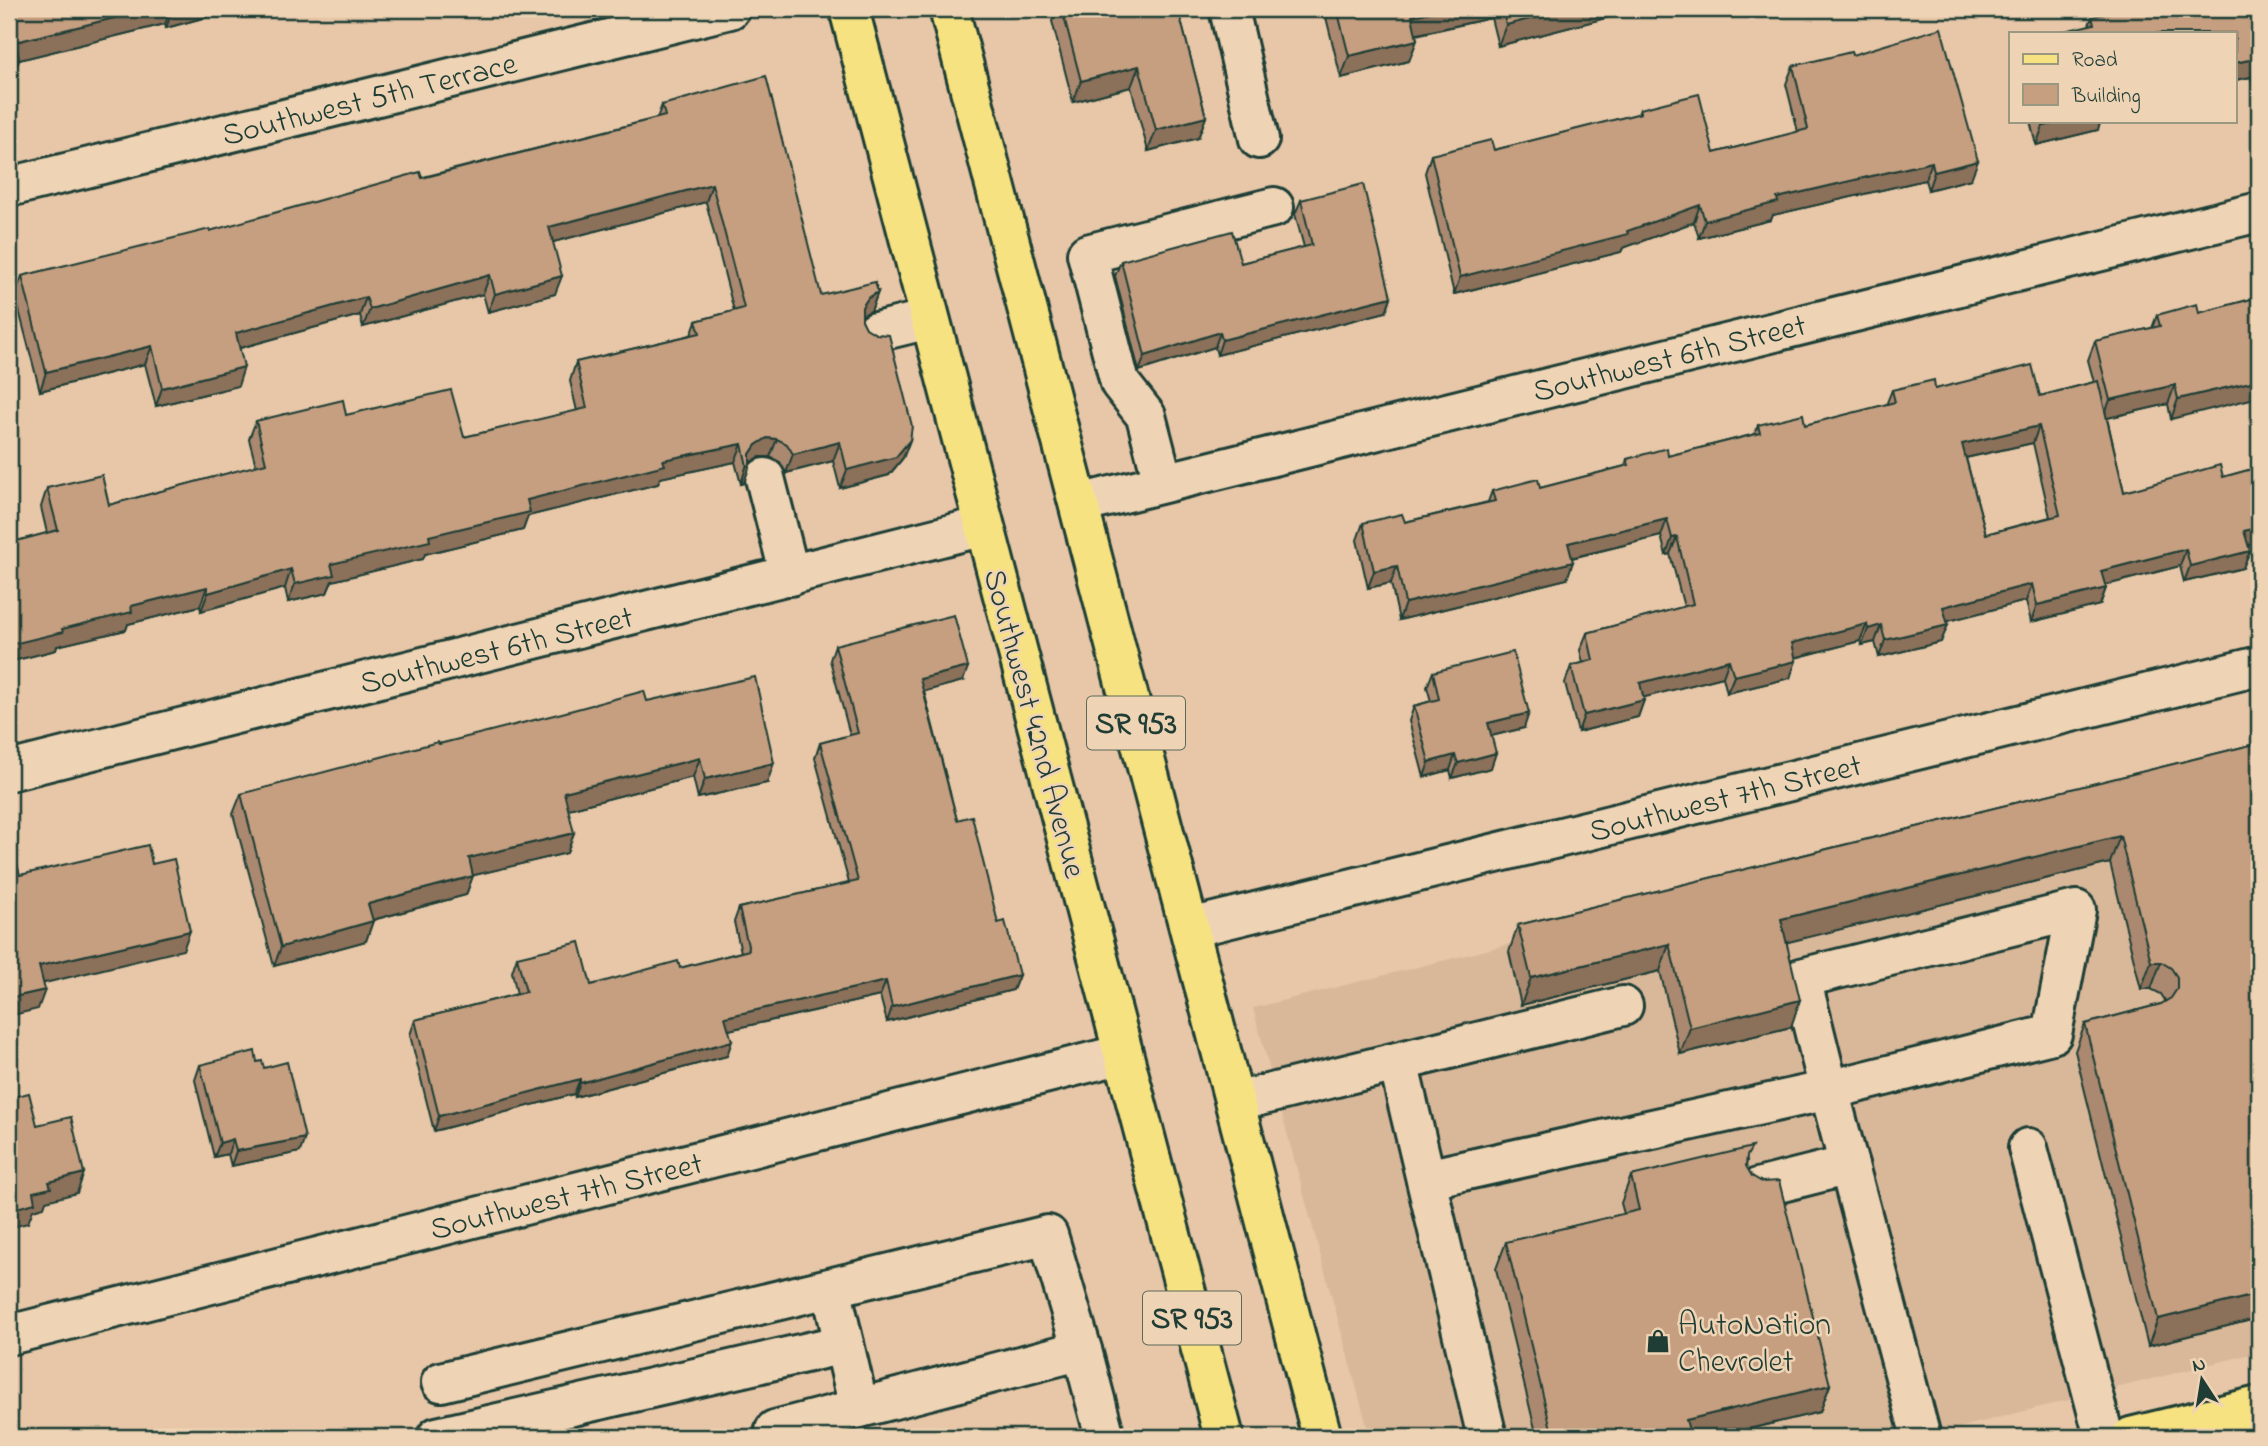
<svg xmlns="http://www.w3.org/2000/svg" width="2268" height="1446" viewBox="0 0 2268 1446" font-family="'Indie Flower',sans-serif">
  <rect width="100%" height="100%" fill="#e7c7a8"/>
  <filter id="ink" filterUnits="userSpaceOnUse"><feTurbulence type="fractalNoise" baseFrequency=".0143" numOctaves="2"/><feDisplacementMap in="SourceGraphic" scale="14" xChannelSelector="R" yChannelSelector="G"/><feConvolveMatrix kernelMatrix="1 2 1 2 8 2 1 2 1" color-interpolation-filters="sRGB"/></filter>
  <g filter="url(#ink)">
    <polygon fill="#d9b89a" points="2259,757 2259,1352 1922,1437 1370,1437 1253,1008"/>
    <g fill="none" stroke-linecap="round" stroke-linejoin="round">
      <g stroke="#1f3d34" stroke-width="44">
        <g id="minor">
          <polyline points="1229,9 1259,139"/>
          <polyline points="9,187 730,9"/>
          <polyline points="876,332 929,319"/>
          <polyline points="765,478 790,576"/>
          <polyline points="1163,482 1146,416 1120,383 1087,254 1274,207"/>
          <polyline points="1079,504 2259,212"/>
          <polyline points="9,771 984,526"/>
          <polygon points="2076,910 2052,1034 1829,1090 1801,978"/>
          <polyline points="1190,928 2259,666"/>
          <polyline points="1398,1062 1487,1437"/>
          <polyline points="1235,1102 1623,1006"/>
          <polyline points="2028,1148 2104,1437"/>
          <polyline points="1426,1179 1829,1090 1921,1437"/>
          <polyline points="1758,1188 1849,1165"/>
          <polyline points="831,1288 859,1408"/>
          <polyline points="9,1335 1123,1054"/>
          <polyline points="441,1382 1048,1235 1082,1350"/>
          <polyline points="437,1437 844,1344"/>
          <polyline points="776,1437 775,1430 1082,1350 1105,1437"/>
        </g>
      </g>
      <g stroke="#1f3d34" stroke-width="44">
        <g id="major">
          <polyline points="849,9 1224,1437"/>
          <polyline points="949,9 1322,1437"/>
          <polyline points="2131,1437 2259,1406"/>
        </g>
      </g>
      <use href="#minor" stroke="#eed4b5" stroke-width="38"/>
      <use href="#major" stroke="#f7e281" stroke-width="38"/>
    </g>
    <g fill="#aa896f" stroke="#1f3d34" stroke-width="2" fill-rule="evenodd">
      <polygon points="9,9 236,9 166,28 165,24 19,60 11,79 9,80"/>
      <polygon points="1057,9 1178,9 1206,117 1198,138 1148,151 1131,87 1073,102 1052,21"/>
      <polygon points="1324,9 1634,9 1633,11 1498,46 1491,18 1416,35 1417,40 1409,61 1341,78"/>
      <polygon points="2259,9 2259,102 2257,103 2251,77 2235,80 2235,33 2089,25 2092,17"/>
      <polygon points="1852,55 1971,179 1928,190 1925,180 1773,215 1771,220 1699,238 1694,222 1623,248 1621,252 1454,294 1425,173 1431,155 1494,150 1638,114 1640,109 1714,153 1798,132 1786,84 1793,66"/>
      <polygon points="662,105 821,295 878,292 871,311 862,316 862,320 910,440 903,458 889,475 840,488 833,461 786,473 780,462 770,457 760,457 750,462 744,483 741,484 735,462 660,478 658,484 528,516 523,530 425,554 423,559 332,581 327,593 288,602 285,588 201,611 200,606 128,624 126,630 57,646 56,650 9,662 9,543 47,533 41,507 47,488 109,505 256,466 249,439 256,421 346,415 464,437 577,411 570,381 576,362 691,335 696,321 734,311 706,202 553,242 555,294 488,312 483,294 363,327 360,315 240,348 238,386 156,406 145,364 40,391 15,295 22,276 210,231 657,118"/>
      <polygon points="2030,121 2109,121 2100,123 2098,130 2036,145"/>
      <polygon points="1301,200 1391,297 1386,312 1217,355 1215,347 1139,371 1115,276 1121,261 1241,263 1304,247 1295,214"/>
      <path d="M2259 297 2171 419 2168 404 2107 418 2124 492 2223 477 2259 467V542L2248 545 2243 568 2184 582 2180 566 2105 585 2106 588 2100 605 2031 622 2026 601 1947 621 1941 642 1879 657 1875 642 1862 645 1860 641 1795 658 1790 678 1727 693 1723 677 1643 697 1644 700 1638 717 1578 732 1565 683 1571 666 1583 663 1580 650 1587 633 1684 607 1670 554 1666 555 1661 536 1572 558 1567 579 1399 620 1391 583 1368 588 1357 540 1363 523 1405 522 1488 502 1492 491 1540 488 1625 466 1627 459 1668 456 1755 434 1758 425H1805L1886 405 1892 390 1935 389 2040 396 2094 382 2088 360 2095 341 2152 328 2157 315 2199 313ZM2033 443 2050 517 1986 534 1966 458Z"/>
      <polygon points="835,645 963,681 924,691 957,820 1019,975 1013,990 887,1022 880,996 729,1030 727,1056 575,1097 574,1094 434,1131 410,1035 415,1020 517,994 512,972 517,957 591,985 680,968 741,952 734,922 739,908 849,883 815,758 820,743 850,735 830,660"/>
      <polygon points="1433,672 1524,728 1491,736 1491,768 1452,778 1450,770 1424,777 1409,721 1414,706 1431,701 1427,687"/>
      <polygon points="647,701 767,783 698,798 693,777 568,809 567,853 473,875 466,895 373,920 366,941 274,966 233,814 241,794 439,744"/>
      <polygon points="2259,743 2259,1318 2148,1346 2075,1051 2085,1024 2161,1004 2166,1002 2161,994 2151,989 2141,989 2110,863 1787,942 1791,1027 1680,1054 1660,971 1521,1005 1509,952 1518,925"/>
      <polygon points="257,1062 264,1068 300,1152 231,1166 228,1154 214,1157 195,1080 200,1065"/>
      <polygon points="1747,1161 1746,1166 1830,1385 1820,1412 1715,1437 1537,1437 1496,1269 1506,1242 1624,1214 1621,1203 1631,1176"/>
    </g>
    <g fill="#8b6f5a" stroke="#1f3d34" stroke-width="2">
      <polygon points="151,9 171,9 165,24 19,60 11,79 9,80 9,60 15,42"/>
      <polygon points="173,9 236,9 166,28"/>
      <polygon points="267,9 289,9 265,14"/>
      <polygon points="1445,9 1494,9 1491,18 1404,37 1412,16"/>
      <polygon points="1568,9 1634,9 1633,11 1498,46 1506,25"/>
      <polygon points="1417,40 1409,61 1341,78 1349,56"/>
      <polygon points="2258,58 2251,77 2235,80 2235,63"/>
      <polygon points="1139,66 1131,87 1073,102 1081,81"/>
      <polygon points="1206,117 1198,138 1148,151 1156,130"/>
      <polygon points="2066,121 2109,121 2100,123 2098,130 2036,145 2043,126"/>
      <polygon points="1978,161 1971,179 1928,190 1934,172"/>
      <polygon points="1932,162 1925,180 1773,215 1771,220 1699,238 1705,221 1777,198"/>
      <polygon points="712,184 706,202 542,245 549,227"/>
      <polygon points="1700,205 1694,222 1623,248 1621,252 1454,294 1460,277 1627,231"/>
      <polygon points="490,275 483,294 363,327 370,309"/>
      <polygon points="562,276 555,294 488,312 495,294"/>
      <polygon points="878,292 871,311 861,316 862,307 868,298"/>
      <polygon points="366,297 360,315 229,351 236,333"/>
      <polygon points="1391,297 1386,312 1217,355 1222,340"/>
      <polygon points="1220,332 1215,347 1139,371 1145,356"/>
      <polygon points="152,346 145,364 40,391 46,372"/>
      <polygon points="244,367 238,386 156,406 162,388"/>
      <polygon points="2259,380 2259,397 2171,419 2178,399"/>
      <polygon points="2175,385 2168,404 2103,419 2110,400"/>
      <polygon points="2039,426 2033,443 1956,460 1962,444"/>
      <polygon points="767,438 777,439 770,457 760,457 749,463 750,465 744,483 741,484 750,454 756,445"/>
      <polygon points="910,440 903,458 889,475 840,488 847,470"/>
      <polygon points="840,442 833,461 786,473 793,454"/>
      <polygon points="742,444 735,462 660,478 658,484 528,516 523,530 425,554 423,559 332,581 327,593 288,602 295,584 331,564 429,536 527,500 663,460"/>
      <polygon points="1667,519 1661,536 1562,560 1568,543"/>
      <polygon points="2259,527 2259,542 2238,548 2244,531"/>
      <polygon points="1677,537 1670,554 1666,555 1672,538"/>
      <polygon points="2186,549 2180,566 2095,588 2101,571"/>
      <polygon points="2250,551 2243,568 2184,582 2190,566"/>
      <polygon points="1573,562 1567,579 1399,620 1405,603"/>
      <polygon points="1397,566 1391,583 1368,588 1374,571"/>
      <polygon points="291,569 285,588 201,611 208,593"/>
      <polygon points="2032,584 2026,601 1937,624 1943,607"/>
      <polygon points="207,587 200,606 128,624 126,630 57,646 56,650 9,662 9,645 131,606"/>
      <polygon points="2106,588 2100,605 2031,622 2037,605"/>
      <polygon points="1867,624 1860,641 1786,660 1792,643"/>
      <polygon points="1881,625 1875,642 1862,645 1868,629"/>
      <polygon points="1948,625 1941,642 1879,657 1885,640"/>
      <polygon points="1729,660 1723,677 1634,700 1640,683"/>
      <polygon points="1796,661 1790,678 1727,693 1734,676"/>
      <polygon points="968,667 963,681 915,694 920,679"/>
      <polygon points="1644,700 1638,717 1578,732 1584,715"/>
      <polygon points="1529,713 1524,728 1483,738 1488,723"/>
      <polygon points="1496,753 1491,768 1452,778 1458,763"/>
      <polygon points="1455,755 1450,770 1424,777 1429,762"/>
      <polygon points="700,758 693,777 557,812 564,792"/>
      <polygon points="774,763 767,783 698,798 705,779"/>
      <polygon points="574,833 567,853 462,878 469,858"/>
      <polygon points="2120,836 2110,863 1772,946 1781,919"/>
      <polygon points="473,876 466,895 361,923 368,904"/>
      <polygon points="373,921 366,941 274,966 281,947"/>
      <polygon points="190,931 183,950 32,986 39,966"/>
      <polygon points="1669,944 1660,971 1521,1005 1531,978"/>
      <polygon points="2151,962 2161,962 2151,989 2141,989"/>
      <polygon points="1019,975 1013,990 887,1022 892,1007"/>
      <polygon points="886,981 880,996 720,1032 725,1017"/>
      <polygon points="45,990 38,1009 9,1016 9,998"/>
      <polygon points="1800,1000 1791,1027 1680,1054 1690,1028"/>
      <polygon points="732,1041 727,1056 575,1097 580,1083"/>
      <polygon points="580,1079 574,1094 434,1131 439,1116"/>
      <polygon points="305,1138 300,1152 231,1166 236,1151"/>
      <polygon points="233,1139 228,1154 214,1157 220,1143"/>
      <polygon points="84,1173 77,1193 46,1201 44,1207 33,1210 28,1223 9,1228 9,1210 33,1192 49,1182"/>
      <polygon points="2259,1294 2259,1318 2148,1346 2158,1319"/>
      <polygon points="1830,1385 1820,1412 1715,1437 1680,1437 1686,1420"/>
    </g>
    <g fill="#c69f81" stroke="#1f3d34" stroke-width="2" fill-rule="evenodd">
      <polygon points="9,9 151,9 15,42 19,59 9,61"/>
      <polygon points="1062,9 1178,9 1206,117 1156,130 1139,66 1081,81"/>
      <polygon points="1337,9 1445,9 1412,16 1417,40 1349,56"/>
      <polygon points="1502,9 1568,9 1506,25"/>
      <polygon points="2125,9 2259,9 2259,64 2258,58 2235,63 2235,33 2056,33 2094,24 2092,17"/>
      <polygon points="1941,28 1978,161 1934,172 1932,162 1777,198 1778,202 1705,221 1700,205 1627,231 1628,234 1460,277 1431,155 1491,140 1494,150 1641,113 1640,109 1699,94 1714,153 1808,129 1793,66 1851,52 1852,55"/>
      <polygon points="766,76 821,295 875,282 878,292 868,298 862,307 862,320 866,328 876,334 889,335 912,426 910,440 896,457 847,470 840,442 793,454 787,444 777,439 767,438 756,445 750,454 750,465 747,466 742,444 663,460 665,465 527,500 530,512 429,536 430,541 331,564 334,575 295,584 291,569 208,593 207,587 131,606 132,612 62,629 63,632 9,645 9,543 58,530 47,488 102,475 109,505 266,463 256,421 343,400 346,415 451,390 464,437 587,408 576,362 700,333 696,321 744,308 712,184 549,227 562,276 495,294 490,275 370,309 366,297 236,333 244,367 162,388 152,346 46,372 22,276 210,229 210,231 420,172 422,178 665,116 662,105"/>
      <polygon points="2042,121 2066,121 2043,126"/>
      <polygon points="1363,184 1391,297 1222,340 1220,332 1145,356 1121,261 1232,231 1241,263 1312,245 1301,200"/>
      <polygon points="2259,297 2259,380 2178,399 2175,385 2110,400 2095,341 2160,326 2157,315 2197,304 2199,313"/>
      <path d="M2032 365 2040 396 2098 381 2124 492 2220 465 2223 477 2259 467V527L2244 531 2250 551 2190 566 2186 549 2101 571 2106 588 2037 605 2032 584 1943 607 1948 625 1885 640 1881 625 1868 629 1867 624 1792 643 1796 661 1734 676 1729 660 1640 683 1644 700 1584 715 1571 666 1593 660 1587 633 1693 604 1677 537 1672 538 1667 519 1568 543 1573 562 1405 603 1397 566 1374 571 1363 523 1402 514 1405 522 1495 501 1492 491 1538 479 1540 488 1629 465 1627 459 1667 448 1668 456 1760 433 1758 425 1803 414 1805 425 1895 402 1892 390 1934 380 1935 389ZM2039 426 2060 515 1986 534 1962 444Z"/>
      <polygon points="954,615 968,667 920,679 957,820 972,816 998,923 1005,921 1019,975 892,1007 886,981 725,1017 732,1041 580,1083 580,1079 439,1116 415,1020 526,992 517,957 580,942 591,985 678,961 680,968 749,950 739,908 858,881 820,743 858,733 835,645"/>
      <polygon points="1513,652 1529,713 1488,723 1496,753 1458,763 1455,755 1429,762 1414,706 1439,699 1433,672"/>
      <polygon points="755,677 774,763 705,779 700,758 564,792 574,833 469,858 473,876 368,904 373,921 281,947 241,794 438,742 439,744 562,713 644,691 647,701"/>
      <polygon points="2259,743 2259,1294 2158,1319 2085,1024 2161,1004 2171,998 2177,989 2177,977 2171,968 2161,962 2151,962 2120,836 1781,919 1800,1000 1690,1028 1669,944 1531,978 1518,925"/>
      <polygon points="148,845 152,864 174,859 190,931 39,966 45,990 9,998 9,851 13,850 20,875"/>
      <polygon points="255,1051 257,1062 262,1061 264,1068 287,1062 305,1138 236,1151 233,1139 220,1143 200,1065"/>
      <polygon points="29,1093 37,1125 71,1117 84,1173 49,1182 51,1188 33,1192 35,1203 9,1210 9,1098"/>
      <polygon points="1752,1147 1747,1156 1746,1166 1752,1176 1762,1182 1779,1181 1830,1385 1686,1420 1691,1437 1553,1437 1506,1242 1639,1210 1631,1176"/>
    </g>
  </g>
  <defs>
    <g id="shop-bare" transform="scale(1.89)"><path d="M-5-2.5h2.3a2.7 3.5 0 0 1 5.4 0H5L5.5 6h-11ZM-1.5-2.5h3a1.5 2.3 0 0 0-3 0Z" fill="#1f3d34" stroke="#eed4b5" stroke-width="2.5" paint-order="stroke"/></g>
  </defs>
  <g fill-rule="evenodd">
    <use href="#shop-bare" x="1658" y="1341"/>
  </g>
  <g text-anchor="middle" stroke-width="5" stroke-linejoin="round" paint-order="stroke">
    <g fill="#eed4b5" stroke="#5d6a5b" stroke-width="2">
      <rect x="1087" y="696.5" width="98" height="53" rx="5"/>
      <rect x="1143" y="1291.5" width="98" height="53" rx="5"/>
    </g>
    <g font-size="30" font-weight="bold" fill="#1f3d34">
      <text x="1136" y="733">SR 953</text>
      <text x="1192" y="1328">SR 953</text>
    </g>
    <g font-size="32" fill="#1f3d34" stroke="#eed4b5">
      <text transform="translate(369 98) rotate(-14)" y="11">Southwest 5th Terrace</text>
      <text transform="translate(1669 357) rotate(-14)" y="11">Southwest 6th Street</text>
      <text transform="translate(496 649) rotate(-14)" y="11">Southwest 6th Street</text>
      <text transform="translate(1036 723) rotate(75)" y="11">Southwest 42nd Avenue</text>
      <text transform="translate(1725 797) rotate(-14)" y="11">Southwest 7th Street</text>
      <text transform="translate(566 1195) rotate(-14)" y="11">Southwest 7th Street</text>
    </g>
    <g font-size="32" fill="#1f3d34" stroke="#eed4b5" text-anchor="start">
      <text x="1678" y="1334">AutoNation<tspan x="1678" dy="37">Chevrolet</tspan></text>
    </g>
  </g>
  <rect width="2268" height="1446" fill="none" stroke="#eed4b5" stroke-width="35"/>
  <rect x="18" y="18" width="2233" height="1411" fill="none" stroke="#1f3d34" stroke-width="2.5" filter="url(#ink)"/>
  <rect x="2009" y="32" width="228" height="91" fill="#eed4b5" stroke="#9b9881" stroke-width="2"/>
  <rect x="2023" y="54" width="35" height="10" fill="#f7e281" stroke="#9b9881" stroke-width="2"/>
  <text x="2072" y="66" font-size="21" fill="#1f3d34">Road</text>
  <rect x="2023" y="84" width="35" height="21" fill="#c69f81" stroke="#9b9881" stroke-width="2"/>
  <text x="2072" y="102" font-size="21" fill="#1f3d34">Building</text>
  <g transform="translate(2202 1380) rotate(348)" stroke="#eed4b5" stroke-width="5" paint-order="stroke">
  <path d="M0-5L12 26L0 18L-12 26Z" fill="#1f3d34"/>
  <text y="-10" font-size="19" font-weight="bold" text-anchor="middle" fill="#1f3d34">N</text>
  </g>
</svg>
